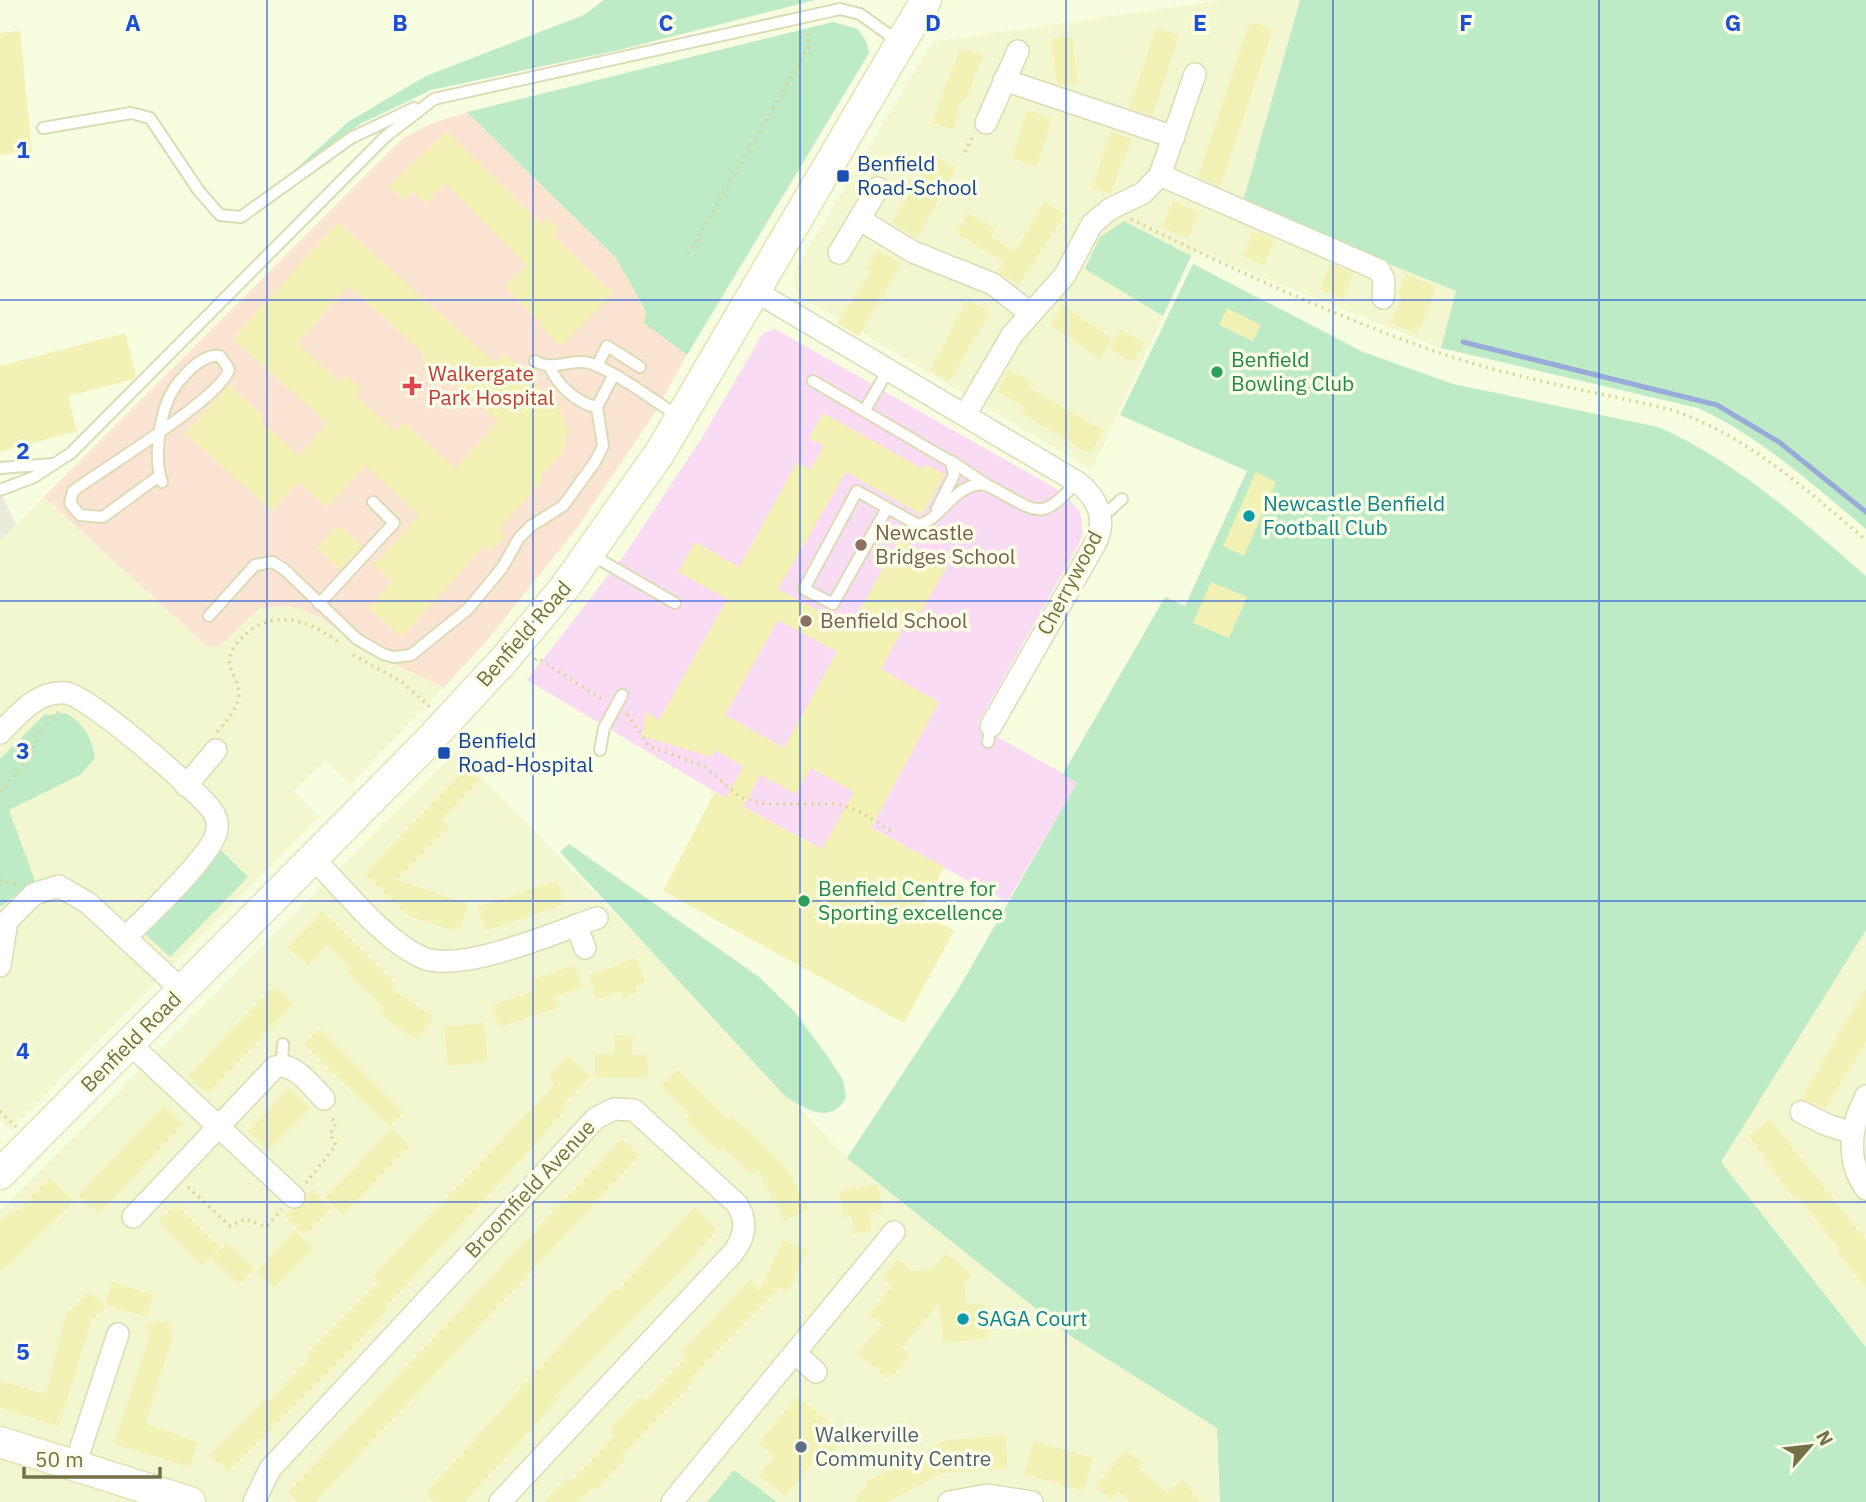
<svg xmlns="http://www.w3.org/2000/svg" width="1866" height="1502" viewBox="0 0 1866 1502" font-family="'IBM Plex Sans',sans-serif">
  <rect width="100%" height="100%" fill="#f7fddf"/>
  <g fill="#f2f7d0">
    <polygon points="1223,0 1300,0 1242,205 1456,291 1441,348 1194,250 1092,470 798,295 794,287 794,272 932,42"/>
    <polygon points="44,497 207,646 260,608 289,606 317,615 367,652 444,687 350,785 325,760 294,791 319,817 10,1130 0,1120 0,541"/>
    <polygon points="456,751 634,933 847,1158 1069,1335 1217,1428 1220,1502 0,1502 0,1211"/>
    <polygon points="1866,930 1866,1347 1721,1162"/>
  </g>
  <polygon fill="#eaebdb" points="0,490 16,525 0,541"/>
  <polygon fill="#f9dcf3" points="775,329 1064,493 1080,512 1083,533 1079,544 977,725 1078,782 1007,902 843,812 822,849 715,792 527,680 627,551 701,439 760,338 765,332"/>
  <polygon fill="#fbe4d2" points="467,112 616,258 646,313 645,323 687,355 652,417 577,528 484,644 444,687 367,652 317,615 289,606 260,608 218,647 207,646 44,497 403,138 430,124"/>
  <g fill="#bdebc5">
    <polygon points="604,0 815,0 619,50 431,90 360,124 281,182 348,122 426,76 584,15"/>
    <path d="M1300 0H1866V529C1812 484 1762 438 1698 408L1441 348 1456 291 1242 205Z"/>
    <polygon points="833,22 858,29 867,43 869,53 687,355 644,323 646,312 616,258 467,112"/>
    <polygon points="1124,221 1191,256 1163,316 1085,269 1100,237"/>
    <path d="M1193 264 1363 352 1453 384 1658 427C1736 461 1802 521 1866 576V930L1721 1162 1866 1347V1502H1220L1217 1428 1069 1335 847 1158 959 988 1077 783 1063 774 1165 597 1185 606 1247 471 1120 415Z"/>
    <path d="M66 713C83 723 92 738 95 758L80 775 9 810 35 881 0 907V759L44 715Z"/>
    <path d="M569 844 759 977 794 1011 828 1057 843 1080 846 1098C830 1125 806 1110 785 1096L560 852Z"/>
    <polygon points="221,850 248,877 170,957 143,932"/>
    <polygon points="734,1470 777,1502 707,1502"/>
  </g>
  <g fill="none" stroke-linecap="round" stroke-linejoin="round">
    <polyline stroke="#99aad9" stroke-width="5" points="1463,342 1717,405 1779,442 1866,512"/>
  </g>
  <g fill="#f3f2b5" fill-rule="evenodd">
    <polygon points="1250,22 1273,29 1220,187 1198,177"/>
    <polygon points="1156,28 1179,35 1152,116 1129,108"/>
    <polygon points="20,31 32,152 0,155 0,33"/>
    <polygon points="1072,36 1078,83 1060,85 1057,84 1051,39"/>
    <polygon points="960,49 983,55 965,102 961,101 953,129 932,123"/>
    <polygon points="1027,110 1052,118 1037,166 1012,159"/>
    <polygon points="447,131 542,225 548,218 559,229 553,235 613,294 563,344 559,345 539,325 541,323 505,287 526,265 445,183 425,204 413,191 404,200 389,186"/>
    <polygon points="1110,132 1131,139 1111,194 1092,188"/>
    <polygon points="933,155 956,168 917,238 892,223"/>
    <polygon points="1173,201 1199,212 1188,238 1162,228"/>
    <polygon points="1044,202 1065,214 1019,285 998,272 1004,262 956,233 968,213 996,229 991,237 1015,252"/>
    <path d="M338 222 496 364 504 353 524 371 522 373 560 408 568 430 564 450 540 477 543 480 499 529 506 535 491 552 484 546 402 637 369 608 392 582 374 565 419 515 365 465 327 508 298 482 272 511 185 433 229 385 264 417 261 421 299 456 327 423 233 339ZM349 286 425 355 421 359 439 375 443 371 498 421 456 469 403 422 395 431 355 395 361 388 346 375 340 382 297 343Z"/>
    <polygon points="1253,231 1275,240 1264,265 1243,256"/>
    <polygon points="878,250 901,264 859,336 837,323 870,273 866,270"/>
    <polygon points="1331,263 1353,273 1343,299 1320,289"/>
    <polygon points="1406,274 1436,287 1417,334 1390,323 1402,296 1397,294"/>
    <polygon points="968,299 990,312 949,382 930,371"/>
    <polygon points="1063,305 1112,339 1100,359 1051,325"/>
    <polygon points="1227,308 1261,325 1253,341 1219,325"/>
    <polygon points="1121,329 1144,343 1133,363 1109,348"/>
    <polygon points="125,333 136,376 134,379 68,396 77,431 0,452 0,366"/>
    <polygon points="1010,369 1032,382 1028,387 1104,431 1090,454 1020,412 1023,406 997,391"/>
    <path d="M823 413 923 469 926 465 945 475 922 515 846 472 778 589 850 628 899 539 947 566 910 632 903 628 881 669 939 702 871 828 944 867 920 912 954 931 904 1023 663 891 715 792 726 798 743 766 715 750 711 757 642 736 646 712 659 720 727 599 678 572 695 542 739 567 797 462 810 470 824 446 809 438ZM778 620 837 652 784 748 725 715ZM811 768 854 792 822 849 743 807 760 775 796 794Z"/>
    <polygon points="1256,472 1276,482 1244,556 1223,546"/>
    <polygon points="338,525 362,546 340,569 317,548"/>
    <polygon points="1211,582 1247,597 1229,638 1193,623"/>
    <polygon points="466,768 479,781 442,820 449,827 397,880 468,904 458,932 407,915 365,874"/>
    <polygon points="557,881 565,904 486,931 477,907"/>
    <polygon points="323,911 395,984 391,988 433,1017 417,1040 381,1015 385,1009 347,972 351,968 327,945 308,965 288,947"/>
    <polygon points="636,958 645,982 635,986 637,993 623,998 620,991 597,999 589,975"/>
    <polygon points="574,965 582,987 554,997 558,1008 499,1027 492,1005 536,991 533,980"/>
    <polygon points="274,986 293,1004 208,1094 188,1076"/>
    <polygon points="1866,988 1866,1042 1825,1109 1801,1099"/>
    <polygon points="484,1023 488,1062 448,1066 444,1027"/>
    <polygon points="319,1029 403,1113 389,1126 304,1044"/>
    <polygon points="614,1035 633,1036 632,1054 648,1055 647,1078 595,1077 595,1053 614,1054"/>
    <polygon points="569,1056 590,1076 562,1106 566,1110 385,1308 387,1310 354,1347 228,1472 210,1456 266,1398 270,1401 311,1357 307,1354 379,1282 373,1276 555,1084 548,1077"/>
    <polygon points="677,1069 728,1120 732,1116 786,1168 808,1209 784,1221 758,1170 753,1175 723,1147 719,1152 685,1119 690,1114 661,1086"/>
    <polygon points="289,1088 310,1108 268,1150 248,1131"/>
    <polygon points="164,1106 183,1125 98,1214 78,1195"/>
    <polygon points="1770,1119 1866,1240 1866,1288 1836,1250 1838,1248 1798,1196 1794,1199 1749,1136"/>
    <polygon points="392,1129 410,1146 343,1215 325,1198"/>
    <polygon points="622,1139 640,1155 315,1502 298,1502 288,1492"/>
    <polygon points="49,1178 74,1201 0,1272 0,1222 11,1211 14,1214"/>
    <polygon points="878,1184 882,1209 869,1212 872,1231 854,1234 851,1215 844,1217 839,1191"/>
    <polygon points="311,1189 331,1208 305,1236 285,1216 291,1210 303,1206"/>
    <polygon points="176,1204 220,1248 203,1265 159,1222"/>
    <polygon points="694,1208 717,1230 681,1271 558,1393 561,1396 465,1502 435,1502 426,1493 542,1365 614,1289 617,1291"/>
    <polygon points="295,1231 313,1248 274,1288 256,1271"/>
    <polygon points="783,1240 807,1250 788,1292 779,1288 740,1327 691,1379 694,1381 622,1456 625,1459 596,1490 592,1487 578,1502 544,1502 567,1478 571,1482 614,1436 609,1430 640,1397 645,1401 686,1358 681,1353 750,1280 760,1290"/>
    <polygon points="227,1243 254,1269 239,1285 212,1258"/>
    <polygon points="946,1253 971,1275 964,1283 966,1305 984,1303 988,1338 943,1343 939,1304 901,1347 910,1355 889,1380 858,1353 882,1325 869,1314 892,1287 882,1278 898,1259 911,1271 931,1269"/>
    <polygon points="112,1282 153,1295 146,1317 105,1305"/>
    <polygon points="90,1292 105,1307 91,1321 59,1426 0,1408 0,1381 46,1394 66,1315"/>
    <polygon points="169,1321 172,1339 145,1424 198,1442 190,1467 114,1444 149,1339 147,1324"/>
    <polygon points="797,1396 846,1436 829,1457 822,1452 785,1496 759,1475 775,1456 759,1443"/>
    <polygon points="1005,1435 1008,1468 942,1473 887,1502 853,1502 867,1486 865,1483 947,1440"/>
    <polygon points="1034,1441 1093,1458 1083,1491 1025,1474"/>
    <polygon points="1126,1450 1141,1462 1137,1467 1167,1493 1183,1480 1201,1502 1130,1502 1118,1491 1111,1499 1096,1487"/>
  </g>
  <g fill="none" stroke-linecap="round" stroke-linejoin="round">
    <g stroke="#dadcb6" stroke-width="14">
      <g id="lane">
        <polyline points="43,128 131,113 150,118 199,191 220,215 241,217 351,138 414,108"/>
        <path d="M535 361C554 372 570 358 589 363 614 370 657 403 680 417"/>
        <polyline points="597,366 607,346 640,367"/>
        <path d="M550 367C557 385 578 404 597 407"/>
        <polyline points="813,381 951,462 954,475 937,509"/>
        <polyline points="865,410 888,370"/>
        <polyline points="951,461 987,485"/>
        <polyline points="0,468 53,464"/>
        <path d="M159 476 103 517 80 515 70 503 73 491C101 470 224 396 229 369L220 356C199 353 172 386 166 405 159 425 154 462 162 482"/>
        <polyline points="0,490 34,477 71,453 385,137 434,99 840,9 860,14 899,42"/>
        <path d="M887 508 833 604 804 589 857 491 918 525C940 520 952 489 976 485 983 483 990 486 996 490 1039 513 1041 521 1077 482"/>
        <polyline points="1100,513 1110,510 1122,499"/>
        <polyline points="590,554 675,603"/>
        <polyline points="319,604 394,523 373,502"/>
        <polyline points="209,616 255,565 273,562 285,570 357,639 383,654 394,657 411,655 468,609 502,568 519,538 531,526 563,506 595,462 603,446 597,407 613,376"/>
        <polyline points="988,742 991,726"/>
        <polyline points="600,750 604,728 622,695"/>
        <polyline points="282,1065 283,1044"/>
      </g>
    </g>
    <g stroke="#dadcb6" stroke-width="24">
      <g id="street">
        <polyline points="1004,80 1174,137"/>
        <polyline points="986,123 1018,51"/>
        <polyline points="1160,175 1379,270 1384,280 1383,298"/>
        <polyline points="859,219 913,252 993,284 1030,313"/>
        <polyline points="839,253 878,188"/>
        <path d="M755 291 1077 482C1097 497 1107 518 1096 542L991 726"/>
        <polyline points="965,415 1012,335 1065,275 1092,224 1110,209 1143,193 1160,175 1195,74"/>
        <path d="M0 733C18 715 37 690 66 693 89 696 193 787 211 809 215 814 218 822 217 829 216 852 145 918 126 937"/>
        <polyline points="186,786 216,750"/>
        <path d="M313 858C343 888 382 939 421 957 459 975 556 932 597 918"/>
        <polyline points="576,925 585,948"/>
        <polyline points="0,966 7,921 34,894 59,886 88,903 182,990"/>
        <polyline points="130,1044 294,1197"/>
        <path d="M1866 1096C1850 1127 1845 1159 1866 1189"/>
        <polyline points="1801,1112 1827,1125 1853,1133"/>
        <path d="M133 1217 275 1067C294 1061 312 1087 324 1099"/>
        <polyline points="795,1353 816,1372"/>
        <polyline points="75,1465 118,1334"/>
        <path d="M254 1502 270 1469 596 1118 614 1109 634 1110 737 1204C748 1222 745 1238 732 1254L500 1502"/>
        <polyline points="672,1502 894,1232"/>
        <polyline points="949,1502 987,1495 1032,1502"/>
      </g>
    </g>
    <g stroke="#e2e3b5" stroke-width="33">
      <g id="secondary">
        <polyline points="0,1174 427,743 504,660 565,587 659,454 926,0"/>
        <polyline points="0,1442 190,1502"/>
      </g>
    </g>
    <g stroke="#d8d599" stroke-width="3.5" stroke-dasharray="2 5" stroke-linecap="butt">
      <polyline points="965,152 973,136"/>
      <path d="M1131 219C1229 268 1331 314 1434 351 1511 378 1593 391 1672 410 1748 436 1805 489 1866 540"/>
      <polyline points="688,254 809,47 807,28"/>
      <polyline points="353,655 402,682 430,707"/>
      <polyline points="535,660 537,658 605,701"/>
      <polyline points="627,714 649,746 705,767 740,797 765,804 838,804 859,811 891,831"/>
      <path d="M217 732C233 713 246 701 234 676 231 669 228 663 230 656 232 647 240 640 246 634 275 608 312 621 339 643"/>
      <polyline points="0,792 30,756 40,733 60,710"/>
      <polyline points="0,881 17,884"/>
      <polyline points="0,1111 16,1127"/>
      <polyline points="306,1183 336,1145 330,1134 336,1123 330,1117"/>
      <polyline points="188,1187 230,1226 246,1219 266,1227 282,1209"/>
    </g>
    <use href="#lane" stroke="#fff" stroke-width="10"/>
    <use href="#street" stroke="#fff" stroke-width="21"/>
    <use href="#secondary" stroke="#fff" stroke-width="30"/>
  </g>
  <path fill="none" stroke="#1d4ed8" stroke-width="2" stroke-opacity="0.55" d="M267 0V1502M533 0V1502M800 0V1502M1066 0V1502M1333 0V1502M1599 0V1502M0 300H1866M0 601H1866M0 901H1866M0 1202H1866"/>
  <g fill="#1a4fb4" stroke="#faffe6" stroke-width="2.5">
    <rect x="836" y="169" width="14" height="14" rx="3.5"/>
    <rect x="437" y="746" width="14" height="14" rx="3.5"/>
  </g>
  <g fill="#2e9e5b" stroke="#faffe6" stroke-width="2.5">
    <circle cx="1217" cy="372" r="7"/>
    <circle cx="804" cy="901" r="7"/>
  </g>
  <path fill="#e0444e" stroke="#faffe6" stroke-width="2.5" d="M408.5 375.5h7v7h7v7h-7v7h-7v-7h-7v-7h7z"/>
  <g fill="#0f9aa8" stroke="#faffe6" stroke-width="2.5">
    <circle cx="1249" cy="516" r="7"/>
    <circle cx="963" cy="1319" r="7"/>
  </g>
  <g fill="#8d6e63" stroke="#faffe6" stroke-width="2.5">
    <circle cx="861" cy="545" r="7"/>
    <circle cx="806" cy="621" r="7"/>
  </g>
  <circle fill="#5c6f8a" stroke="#faffe6" stroke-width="2.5" cx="801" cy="1447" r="7"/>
  <g text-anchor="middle" stroke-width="7" stroke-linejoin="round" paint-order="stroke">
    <g font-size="21" fill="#164399" stroke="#faffe6" text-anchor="start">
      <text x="857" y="171">Benfield<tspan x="857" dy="24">Road-School</tspan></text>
      <text x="458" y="748">Benfield<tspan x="458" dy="24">Road-Hospital</tspan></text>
    </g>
    <g font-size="21" fill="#27864d" stroke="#faffe6" text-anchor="start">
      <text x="1231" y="367">Benfield<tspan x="1231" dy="24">Bowling Club</tspan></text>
      <text x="818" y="896">Benfield Centre for<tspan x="818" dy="24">Sporting excellence</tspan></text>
    </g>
    <g font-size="21" fill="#be3a42" stroke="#faffe6" text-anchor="start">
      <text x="428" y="381">Walkergate<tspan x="428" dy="24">Park Hospital</tspan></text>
    </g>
    <g font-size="21" fill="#0d838f" stroke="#faffe6" text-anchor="start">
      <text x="1263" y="511">Newcastle Benfield<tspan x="1263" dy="24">Football Club</tspan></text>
      <text x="977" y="1326">SAGA Court</text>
    </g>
    <g font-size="21" fill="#785e54" stroke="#faffe6" text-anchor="start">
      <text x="875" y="540">Newcastle<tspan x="875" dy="24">Bridges School</tspan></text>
      <text x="820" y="628">Benfield School</text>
    </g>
    <g font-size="21" fill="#747146" stroke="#faffe6">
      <text transform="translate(1070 583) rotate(-62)" y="7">Cherrywood</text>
      <text transform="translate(524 634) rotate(-49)" y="7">Benfield Road</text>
      <text transform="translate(131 1042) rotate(-45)" y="7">Benfield Road</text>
      <text transform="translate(530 1189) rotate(-47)" y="7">Broomfield Avenue</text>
    </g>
    <g font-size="21" fill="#4e5e75" stroke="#faffe6" text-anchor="start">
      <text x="815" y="1442">Walkerville<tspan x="815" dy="24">Community Centre</tspan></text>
    </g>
  </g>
  <g font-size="23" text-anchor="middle" font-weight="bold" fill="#1d4ed8" stroke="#faffe6" stroke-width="7" stroke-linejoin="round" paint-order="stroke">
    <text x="133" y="31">A</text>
    <text x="400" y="31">B</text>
    <text x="666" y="31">C</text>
    <text x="933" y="31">D</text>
    <text x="1200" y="31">E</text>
    <text x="1466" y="31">F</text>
    <text x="1733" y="31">G</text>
    <text x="23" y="158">1</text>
    <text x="23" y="459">2</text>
    <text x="23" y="759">3</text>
    <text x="23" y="1059">4</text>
    <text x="23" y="1360">5</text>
  </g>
  <g transform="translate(1810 1446) rotate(62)" stroke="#faffe6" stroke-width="5" paint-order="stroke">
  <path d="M0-5L12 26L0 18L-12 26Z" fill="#747146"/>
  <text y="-10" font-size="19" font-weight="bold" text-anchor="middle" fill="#747146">N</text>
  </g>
  <path d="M24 1467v10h136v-10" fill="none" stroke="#747146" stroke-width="3.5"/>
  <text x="35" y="1467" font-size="21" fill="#747146" stroke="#faffe6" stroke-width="5" paint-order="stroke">50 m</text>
</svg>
